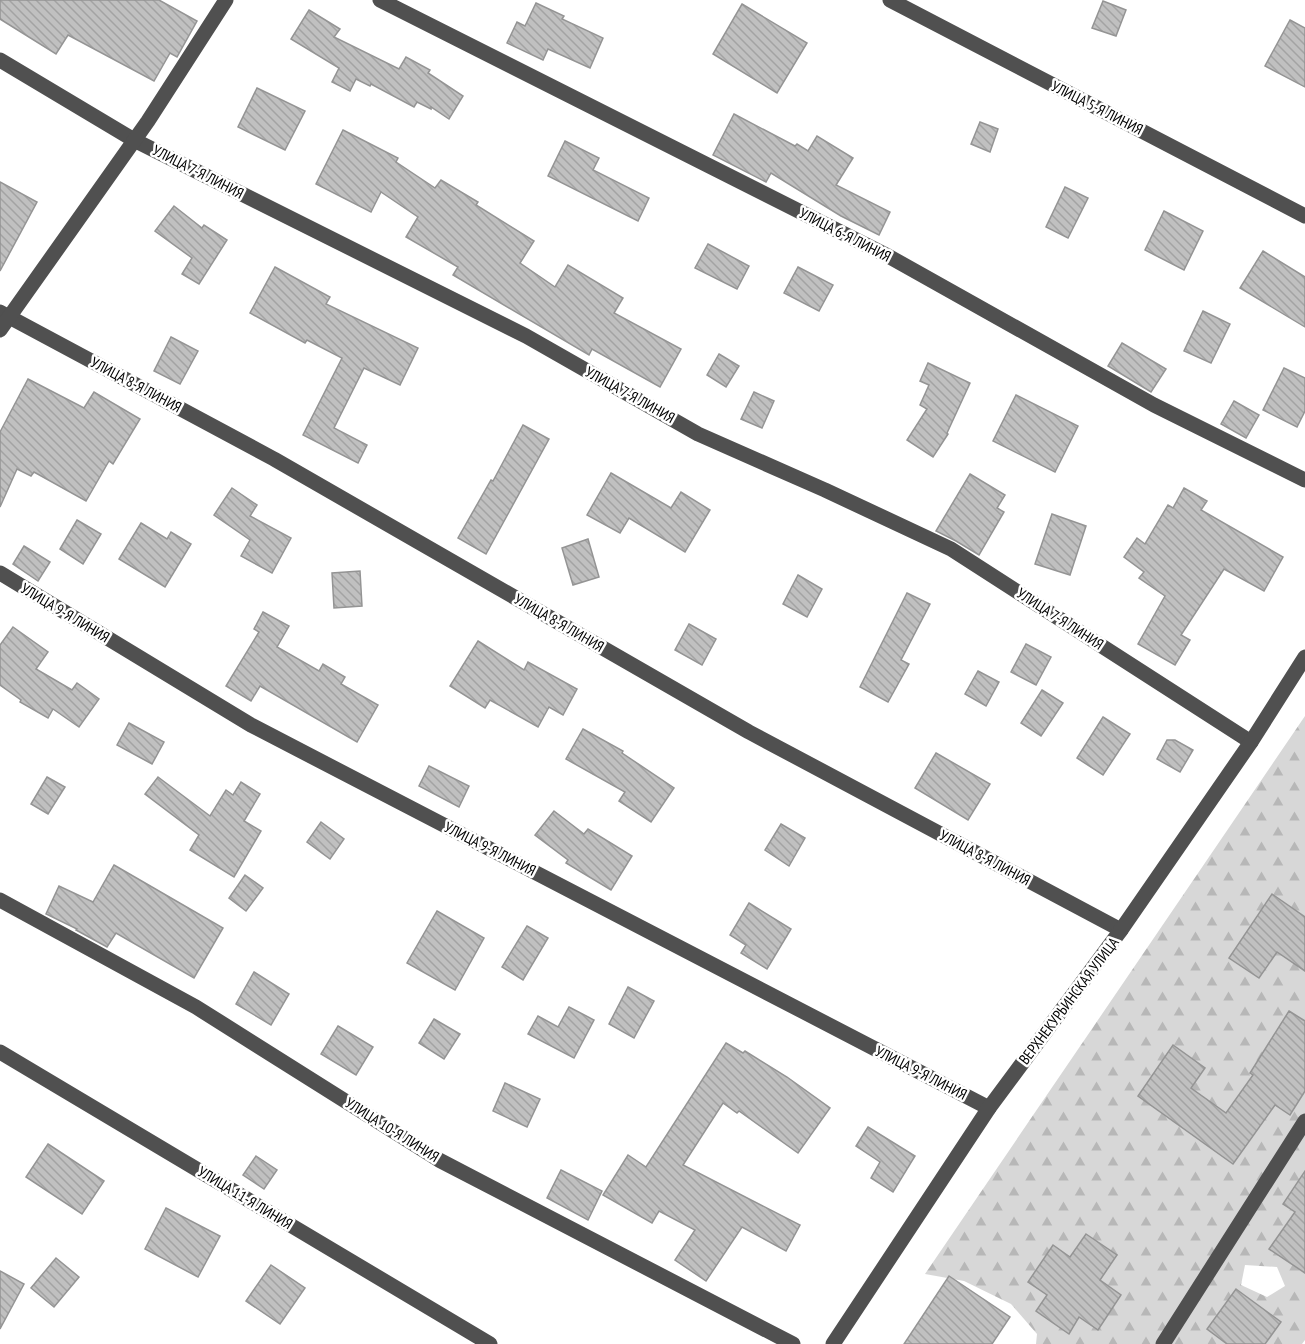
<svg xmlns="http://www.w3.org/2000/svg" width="1305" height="1344" viewBox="0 0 1305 1344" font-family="'PT Sans Narrow',sans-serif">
  <defs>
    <pattern id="forest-firs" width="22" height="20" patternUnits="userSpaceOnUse" patternTransform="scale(1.5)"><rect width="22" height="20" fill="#d7d7d7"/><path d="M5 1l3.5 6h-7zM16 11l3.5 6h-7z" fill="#b7b7b7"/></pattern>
    <pattern id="building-back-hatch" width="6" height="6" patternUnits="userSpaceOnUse" patternTransform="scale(1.5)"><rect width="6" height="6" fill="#c0c0c0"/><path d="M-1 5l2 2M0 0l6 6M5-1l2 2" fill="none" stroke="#a3a3a3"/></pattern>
  </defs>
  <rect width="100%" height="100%" fill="#fff"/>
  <path fill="url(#forest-firs)" fill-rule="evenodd" d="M1305 716V1340L1302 1344H1036L1037 1334 1011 1304 964 1281 925 1274ZM1245 1265 1277 1267 1285 1286 1267 1297 1241 1285Z"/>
  <g fill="url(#building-back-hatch)" stroke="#949494" stroke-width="1.5">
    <polygon points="0,0 159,0 197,21 177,57 170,53 154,81 68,35 56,54 0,19"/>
    <polygon points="1103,1 1126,10 1116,36 1092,28"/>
    <polygon points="536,3 564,16 562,19 603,38 590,68 548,49 543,60 507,43 517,22 525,26"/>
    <polygon points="742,4 807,43 777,93 713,54"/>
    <polygon points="309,10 340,29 334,37 399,69 406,57 430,70 428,73 463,96 449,119 431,107 431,109 417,102 414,107 371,84 370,86 356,79 350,91 332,82 339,68 291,39"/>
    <polygon points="1290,20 1305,28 1305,87 1265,66"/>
    <polygon points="257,88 305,111 285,150 238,127"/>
    <polygon points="734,114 795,146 797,144 808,151 817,136 853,158 836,185 890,212 879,235 841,216 771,173 766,182 713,155"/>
    <polygon points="980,122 998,129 990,152 971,144"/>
    <polygon points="343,130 398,158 396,162 435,188 441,180 478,202 476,205 534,241 520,263 555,287 568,265 623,298 614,313 681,349 660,387 592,349 589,355 453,275 458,267 406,237 418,217 381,192 371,212 316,184"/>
    <polygon points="565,141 599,158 593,170 649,198 638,221 548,176"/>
    <polygon points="0,182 37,202 0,271"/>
    <polygon points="1065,187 1088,198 1068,238 1046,227"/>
    <polygon points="174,206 202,228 204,225 227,240 199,284 182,274 192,258 155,231"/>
    <polygon points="1164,211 1203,231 1184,270 1145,250"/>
    <polygon points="708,244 749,266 737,289 695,268"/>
    <polygon points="1263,251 1305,277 1305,327 1240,288"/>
    <polygon points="275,267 330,297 326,304 418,348 400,385 364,368 334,428 367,445 358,463 303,435 342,358 307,340 305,343 250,313"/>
    <polygon points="798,267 833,285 819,311 784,293"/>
    <polygon points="1203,311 1230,324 1211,363 1184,351"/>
    <polygon points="171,337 198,351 180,384 154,371"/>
    <polygon points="1122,343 1166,369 1151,392 1108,366"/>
    <polygon points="719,354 739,366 726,387 707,375"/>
    <polygon points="928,363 970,383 947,433 948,434 933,457 907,440 927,409 920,405 929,385 920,381"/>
    <polygon points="1284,368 1305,378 1305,411 1297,427 1263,410"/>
    <polygon points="28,379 84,408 94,392 140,419 113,464 109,461 86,501 34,472 31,476 17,469 0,507 0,432"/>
    <polygon points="754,392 774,401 762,428 741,419"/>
    <polygon points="1016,395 1078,426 1055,472 993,441"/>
    <polygon points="1234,401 1259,415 1246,438 1221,424"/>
    <polygon points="523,425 549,439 486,554 458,538 491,480 493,481"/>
    <polygon points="611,473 671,508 681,492 710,510 685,552 629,518 620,533 587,515"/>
    <polygon points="970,474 1005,495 997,508 1004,512 979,555 956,541 936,531"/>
    <polygon points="232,488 257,505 250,516 291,538 272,573 241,556 250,540 214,515"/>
    <polygon points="1184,488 1207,501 1201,510 1283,557 1264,591 1224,569 1181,635 1190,640 1175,665 1138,644 1165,596 1139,578 1144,572 1124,557 1137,538 1145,544 1168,505 1173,508"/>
    <polygon points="1052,514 1086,526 1070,575 1035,564"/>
    <polygon points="77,520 101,534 83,564 60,549"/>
    <polygon points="141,523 167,539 171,532 191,544 165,587 119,559"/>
    <polygon points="588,539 599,577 573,585 562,548"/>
    <polygon points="24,546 50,562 38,581 13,564"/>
    <polygon points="360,571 362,606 334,608 332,573"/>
    <polygon points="798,575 822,589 807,617 783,604"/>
    <polygon points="907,593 930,604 901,660 909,664 888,702 860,687"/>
    <polygon points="263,612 289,626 277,647 319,671 323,664 345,677 341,684 378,705 357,742 260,686 251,701 226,686 259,632 254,629"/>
    <polygon points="689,624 716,639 702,665 675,650"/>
    <polygon points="13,627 48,652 36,669 72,690 77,683 99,699 79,727 53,709 48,718 20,702 21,700 0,685 0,645"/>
    <polygon points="478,641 524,670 528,662 577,689 563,715 549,707 538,727 490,700 485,708 450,686"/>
    <polygon points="1026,644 1051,657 1036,685 1011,672"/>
    <polygon points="978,671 999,682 986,706 965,694"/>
    <polygon points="1042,690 1063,703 1041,736 1021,723"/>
    <polygon points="1103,717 1130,734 1103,775 1077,758"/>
    <polygon points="129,723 164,742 152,764 117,745"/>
    <polygon points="583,729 623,751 622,753 674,788 651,822 619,801 625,792 566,759"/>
    <polygon points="1167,740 1175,740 1193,750 1180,772 1157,759"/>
    <polygon points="936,753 990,784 968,820 915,788"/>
    <polygon points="429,766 469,786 459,807 419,786"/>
    <polygon points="47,777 65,787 48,814 31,804"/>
    <polygon points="158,777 210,816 226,790 233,795 241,782 260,794 244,821 261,831 234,877 190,850 199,835 145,794"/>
    <polygon points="554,811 584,834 588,829 632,856 611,890 566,863 568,860 535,835"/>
    <polygon points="321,822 344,839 330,859 307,842"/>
    <polygon points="781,824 805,838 789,866 765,850"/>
    <polygon points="114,865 223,928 194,978 116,933 107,947 76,930 77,929 46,914 59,886 93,902"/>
    <polygon points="245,875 263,888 246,911 229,898"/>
    <polygon points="1272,894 1305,917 1305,971 1277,952 1259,978 1229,958"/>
    <polygon points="749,903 791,929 767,969 741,953 746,945 730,935"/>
    <polygon points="437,911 484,938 455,990 407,963"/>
    <polygon points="527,926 548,938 523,980 502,967"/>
    <polygon points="254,972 289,994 271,1025 236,1004"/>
    <polygon points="628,987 654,1001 634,1038 609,1024"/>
    <polygon points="569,1007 594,1020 574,1058 528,1034 538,1016 558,1027"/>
    <polygon points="1289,1011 1305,1021 1305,1091 1290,1115 1275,1105 1233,1164 1138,1096 1173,1045 1205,1068 1191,1088 1226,1113 1253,1075 1250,1073"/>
    <polygon points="434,1019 460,1034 444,1059 419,1043"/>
    <polygon points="338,1026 373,1047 356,1075 321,1054"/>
    <polygon points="726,1043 743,1053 745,1051 787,1077 830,1108 798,1153 739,1111 737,1113 723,1103 683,1165 800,1225 786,1251 742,1227 706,1281 675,1260 695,1230 659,1211 652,1223 603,1195 628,1155 646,1167"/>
    <polygon points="505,1083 540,1099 527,1127 493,1111"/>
    <polygon points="868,1127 915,1156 893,1192 871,1178 880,1162 856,1146"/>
    <polygon points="48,1144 104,1181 82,1214 26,1177"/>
    <polygon points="256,1156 277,1170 264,1189 243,1175"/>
    <polygon points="561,1170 602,1191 588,1220 547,1198"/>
    <polygon points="1305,1171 1305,1273 1269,1249 1295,1212 1283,1204"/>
    <polygon points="166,1208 220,1236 198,1277 145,1249"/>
    <polygon points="1086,1234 1117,1255 1100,1280 1121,1295 1098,1330 1079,1317 1069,1334 1036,1311 1047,1295 1028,1282 1053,1245 1070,1257"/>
    <polygon points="56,1258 79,1277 54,1307 31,1288"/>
    <polygon points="271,1265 305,1288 280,1324 246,1301"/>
    <polygon points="0,1271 24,1284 0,1329"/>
    <polygon points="949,1276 1010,1317 992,1344 904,1344"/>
    <polygon points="1236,1289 1281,1322 1265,1344 1227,1344 1207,1329"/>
  </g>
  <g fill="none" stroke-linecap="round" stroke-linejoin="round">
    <g stroke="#505050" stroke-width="15">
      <polyline points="380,0 888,256 1154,405 1305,480"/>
      <polyline points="890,0 1305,216"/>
      <polyline points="0,60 134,140 526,336 698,434 825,490 951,549 1251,742"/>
      <polyline points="0,312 274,459 749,732 1121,930"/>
      <polyline points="0,330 148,121 226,0"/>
      <polyline points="0,573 251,725 989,1108"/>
      <polyline points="0,900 196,1007 439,1160 793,1344"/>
      <polyline points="0,1052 490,1344"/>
      <polyline points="833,1344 989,1108 1121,930 1251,742 1305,657"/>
      <polyline points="1163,1344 1305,1121"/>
    </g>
  </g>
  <g text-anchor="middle" stroke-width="5" stroke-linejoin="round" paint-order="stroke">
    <g font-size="15" fill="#000" stroke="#fff">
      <text transform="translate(1097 108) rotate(27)" y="5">УЛИЦА 5-Я ЛИНИЯ</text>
      <text transform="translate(198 172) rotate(27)" y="5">УЛИЦА 7-Я ЛИНИЯ</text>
      <text transform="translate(845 235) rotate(27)" y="5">УЛИЦА 6-Я ЛИНИЯ</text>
      <text transform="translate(136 385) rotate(28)" y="5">УЛИЦА 8-Я ЛИНИЯ</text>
      <text transform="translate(630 395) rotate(29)" y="5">УЛИЦА 7-Я ЛИНИЯ</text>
      <text transform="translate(65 613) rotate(31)" y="5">УЛИЦА 9-Я ЛИНИЯ</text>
      <text transform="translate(1060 619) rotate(33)" y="5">УЛИЦА 7-Я ЛИНИЯ</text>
      <text transform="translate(559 623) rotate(30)" y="5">УЛИЦА 8-Я ЛИНИЯ</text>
      <text transform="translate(490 849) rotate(27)" y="5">УЛИЦА 9-Я ЛИНИЯ</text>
      <text transform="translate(985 858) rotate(28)" y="5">УЛИЦА 8-Я ЛИНИЯ</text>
      <text transform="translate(1069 1001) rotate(-53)" y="5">ВЕРХНЕКУРЬИНСКАЯ УЛИЦА</text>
      <text transform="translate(921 1073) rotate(27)" y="5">УЛИЦА 9-Я ЛИНИЯ</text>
      <text transform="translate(392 1130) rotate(32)" y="5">УЛИЦА 10-Я ЛИНИЯ</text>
      <text transform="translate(245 1198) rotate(31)" y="5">УЛИЦА 11-Я ЛИНИЯ</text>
    </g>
  </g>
</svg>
